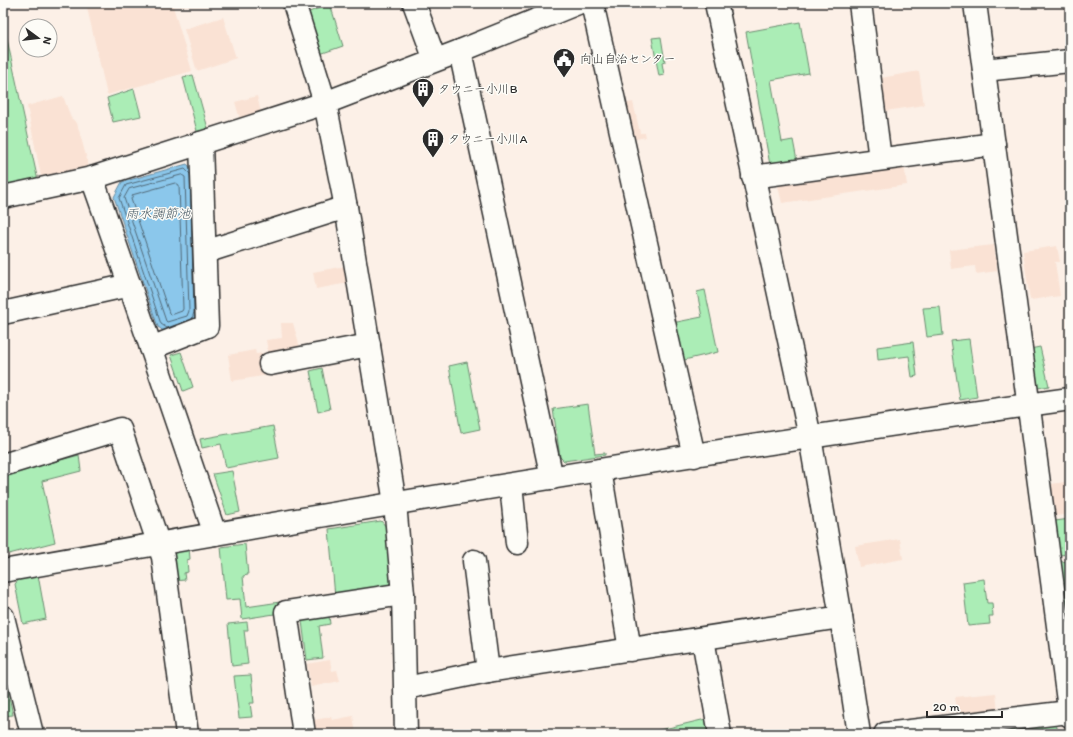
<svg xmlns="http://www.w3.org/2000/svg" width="1073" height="737" viewBox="0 0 1073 737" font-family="Itim,'Klee One',sans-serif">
  <rect width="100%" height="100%" fill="#fcf0e7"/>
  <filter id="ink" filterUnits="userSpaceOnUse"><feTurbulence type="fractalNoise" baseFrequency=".025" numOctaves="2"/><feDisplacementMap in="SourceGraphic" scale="8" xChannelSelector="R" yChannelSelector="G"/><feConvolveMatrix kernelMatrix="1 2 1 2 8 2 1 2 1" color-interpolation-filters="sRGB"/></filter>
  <g filter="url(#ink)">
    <g fill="#fae2d4">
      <polygon points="86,3 172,3 192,71 107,95"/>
      <polygon points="223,17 236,58 197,71 184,29"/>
      <polygon points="919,71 924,105 886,111 881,78"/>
      <polygon points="63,96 71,118 77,123 89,167 41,176 27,106"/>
      <polygon points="257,96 261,113 240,119 235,102"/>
      <polygon points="633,102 640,133 645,133 646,137 631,140 623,104"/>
      <polygon points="904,165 907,185 782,203 777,182"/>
      <polygon points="994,245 997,271 976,274 975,266 951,269 949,250"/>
      <polygon points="1057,246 1060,262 1055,262 1060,296 1030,300 1023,251"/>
      <polygon points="345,266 348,283 316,289 313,272"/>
      <polygon points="281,323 293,323 300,348 268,352 266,340 282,338"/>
      <polygon points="255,350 256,354 264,353 268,375 232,381 228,355"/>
      <polygon points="1066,482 1070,514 1055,516 1051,484"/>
      <polygon points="900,539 903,559 859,567 855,546"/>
      <polygon points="330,660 332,671 337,670 340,681 311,687 307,664"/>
      <polygon points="996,693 998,713 958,718 955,697"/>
      <polygon points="353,716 356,734 316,734 314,720 331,717 332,720"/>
    </g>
    <g fill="#abedb6" stroke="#6b8c70">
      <polygon points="330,4 343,46 320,54 309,12"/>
      <polygon points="3,21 38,181 3,187"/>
      <polygon points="800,22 809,73 771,80 782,142 793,140 797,161 770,165 746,32"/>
      <polygon points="661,37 665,62 662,63 664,75 659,76 652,38"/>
      <polygon points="193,75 209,132 198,135 183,77"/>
      <polygon points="134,89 141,116 113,122 107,98"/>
      <polygon points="705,290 718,352 680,361 672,323 702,317 697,292"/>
      <polygon points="940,307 943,335 927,337 923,308"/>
      <polygon points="969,339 977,397 960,400 951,341"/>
      <polygon points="913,342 917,376 912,377 909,356 878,360 877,347"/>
      <polygon points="1040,347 1049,386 1038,388 1030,349"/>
      <polygon points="181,352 193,387 183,391 171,355"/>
      <polygon points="467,362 480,429 461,433 449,366"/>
      <polygon points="322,368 330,409 318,412 310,371"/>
      <polygon points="588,404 595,454 605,453 605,455 564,461 560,457 553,409"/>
      <polygon points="273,426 279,458 226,468 221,444 202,448 200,439"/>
      <polygon points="79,455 81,471 42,481 55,542 9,554 3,528 3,476"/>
      <polygon points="232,471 240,512 227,515 213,474"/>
      <polygon points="1070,519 1070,554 1059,555 1055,521"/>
      <polygon points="381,521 389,530 391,582 388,588 335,597 329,529"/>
      <polygon points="245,544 248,575 243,576 246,607 280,602 281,613 242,619 240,599 226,600 221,547"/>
      <polygon points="189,547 190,559 187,560 188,572 184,573 185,580 173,581 171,555 175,549"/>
      <polygon points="1070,561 1070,620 1068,619 1061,562"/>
      <polygon points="38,575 46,619 23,624 15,584 20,578"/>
      <polygon points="984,579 987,603 992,603 993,616 989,616 990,624 968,626 963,582"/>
      <polygon points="329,616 330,624 319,626 323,658 307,660 302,621"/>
      <polygon points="247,622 248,630 244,630 248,664 232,666 228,624"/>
      <polygon points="3,669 13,715 3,716"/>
      <polygon points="251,675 254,703 250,703 252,717 239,718 234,676"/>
      <polygon points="710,718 712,734 643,734"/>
      <polygon points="1056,722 1058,734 1009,734 1009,729"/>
    </g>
    <polygon fill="#8bc7eb" stroke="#65899e" points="187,164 194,172 198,313 195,323 165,332 158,327 114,197 122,182"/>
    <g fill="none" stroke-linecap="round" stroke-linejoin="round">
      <g stroke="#516978" stroke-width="1">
        <polygon points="182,175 185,177 189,311 187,316 167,322 166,321 124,198 129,189"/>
        <polygon points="176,183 179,185 183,309 182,311 171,315 169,313 131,199 133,195"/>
        <polyline points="184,322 167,328 161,324 119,198 126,185 185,169 190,174 194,312 192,319"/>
      </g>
      <g stroke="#2b2b2b" stroke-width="25">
        <g id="minor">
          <polyline points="294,3 325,103 346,207 395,503 403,594 406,734"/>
          <polyline points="414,3 435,60"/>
          <polyline points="592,3 694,456"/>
          <polyline points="716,3 810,437 841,617 859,734"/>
          <polyline points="860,3 880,159"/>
          <polyline points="975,3 1070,716"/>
          <polyline points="460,51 552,478"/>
          <polyline points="984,70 1070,61"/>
          <polyline points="753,177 994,144"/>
          <path d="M92 178C134 296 174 415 215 534"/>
          <polyline points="3,197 92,178 325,103 460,51 578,3"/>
          <polyline points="205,252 346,207"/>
          <polyline points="3,313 130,285"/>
          <polyline points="151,348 207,326 201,143"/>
          <polyline points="270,364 369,345"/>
          <polyline points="3,465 120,429 163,557 187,734"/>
          <polyline points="600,470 630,650"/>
          <polyline points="511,485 517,543"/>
          <polyline points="474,561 488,671"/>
          <path d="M3 571C358 508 713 449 1070 399"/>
          <polyline points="3,617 32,734"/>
          <polyline points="703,639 720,734"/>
          <polyline points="406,688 488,671 841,617"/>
          <polyline points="304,734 286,612 403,594"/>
          <polyline points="885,734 1069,712"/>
        </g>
      </g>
      <use href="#minor" stroke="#fdfcf7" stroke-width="22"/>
    </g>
  </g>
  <defs>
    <g id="civic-pin" transform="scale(1.15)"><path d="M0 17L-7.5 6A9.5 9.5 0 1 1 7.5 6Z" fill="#2b2b2b" stroke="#fdfcf7"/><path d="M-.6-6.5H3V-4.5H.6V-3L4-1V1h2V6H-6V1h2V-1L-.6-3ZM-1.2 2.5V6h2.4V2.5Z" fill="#fff"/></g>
    <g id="building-pin" transform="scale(1.15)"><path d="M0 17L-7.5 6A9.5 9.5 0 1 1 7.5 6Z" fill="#2b2b2b" stroke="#fdfcf7"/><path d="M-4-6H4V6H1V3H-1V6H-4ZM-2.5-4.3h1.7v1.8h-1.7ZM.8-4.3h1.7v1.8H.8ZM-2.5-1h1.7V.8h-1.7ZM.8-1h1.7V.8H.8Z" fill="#fff"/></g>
  </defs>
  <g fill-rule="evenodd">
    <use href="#civic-pin" x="564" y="59"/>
    <use href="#building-pin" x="423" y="89"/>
    <use href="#building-pin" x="433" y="139"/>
  </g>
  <g text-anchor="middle" stroke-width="3" stroke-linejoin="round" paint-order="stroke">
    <g font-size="12" fill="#2b2b2b" stroke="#fdfcf7" text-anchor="start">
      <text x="580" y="63">向山自治センター</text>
      <text x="438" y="93">タウニー小川B</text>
      <text x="448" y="143">タウニー小川A</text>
    </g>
    <g font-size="13" font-style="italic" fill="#485a65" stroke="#fdfcf7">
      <text x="158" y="218">雨水調節池</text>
    </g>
  </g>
  <rect width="1073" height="737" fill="none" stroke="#fdfcf7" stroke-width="16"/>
  <rect x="8" y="8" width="1057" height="721" fill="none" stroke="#2b2b2b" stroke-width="1.5" filter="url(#ink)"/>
  <g transform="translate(38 38) rotate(105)"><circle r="19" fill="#fdfcf7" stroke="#a9a8a5"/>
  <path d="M0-3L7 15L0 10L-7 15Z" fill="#2b2b2b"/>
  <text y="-6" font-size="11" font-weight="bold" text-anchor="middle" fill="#2b2b2b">N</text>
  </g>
  <path d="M927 711v6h75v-6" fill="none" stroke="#2b2b2b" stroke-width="2"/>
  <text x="933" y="711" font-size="12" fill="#2b2b2b" stroke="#fdfcf7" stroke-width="3" paint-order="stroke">20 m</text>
</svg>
